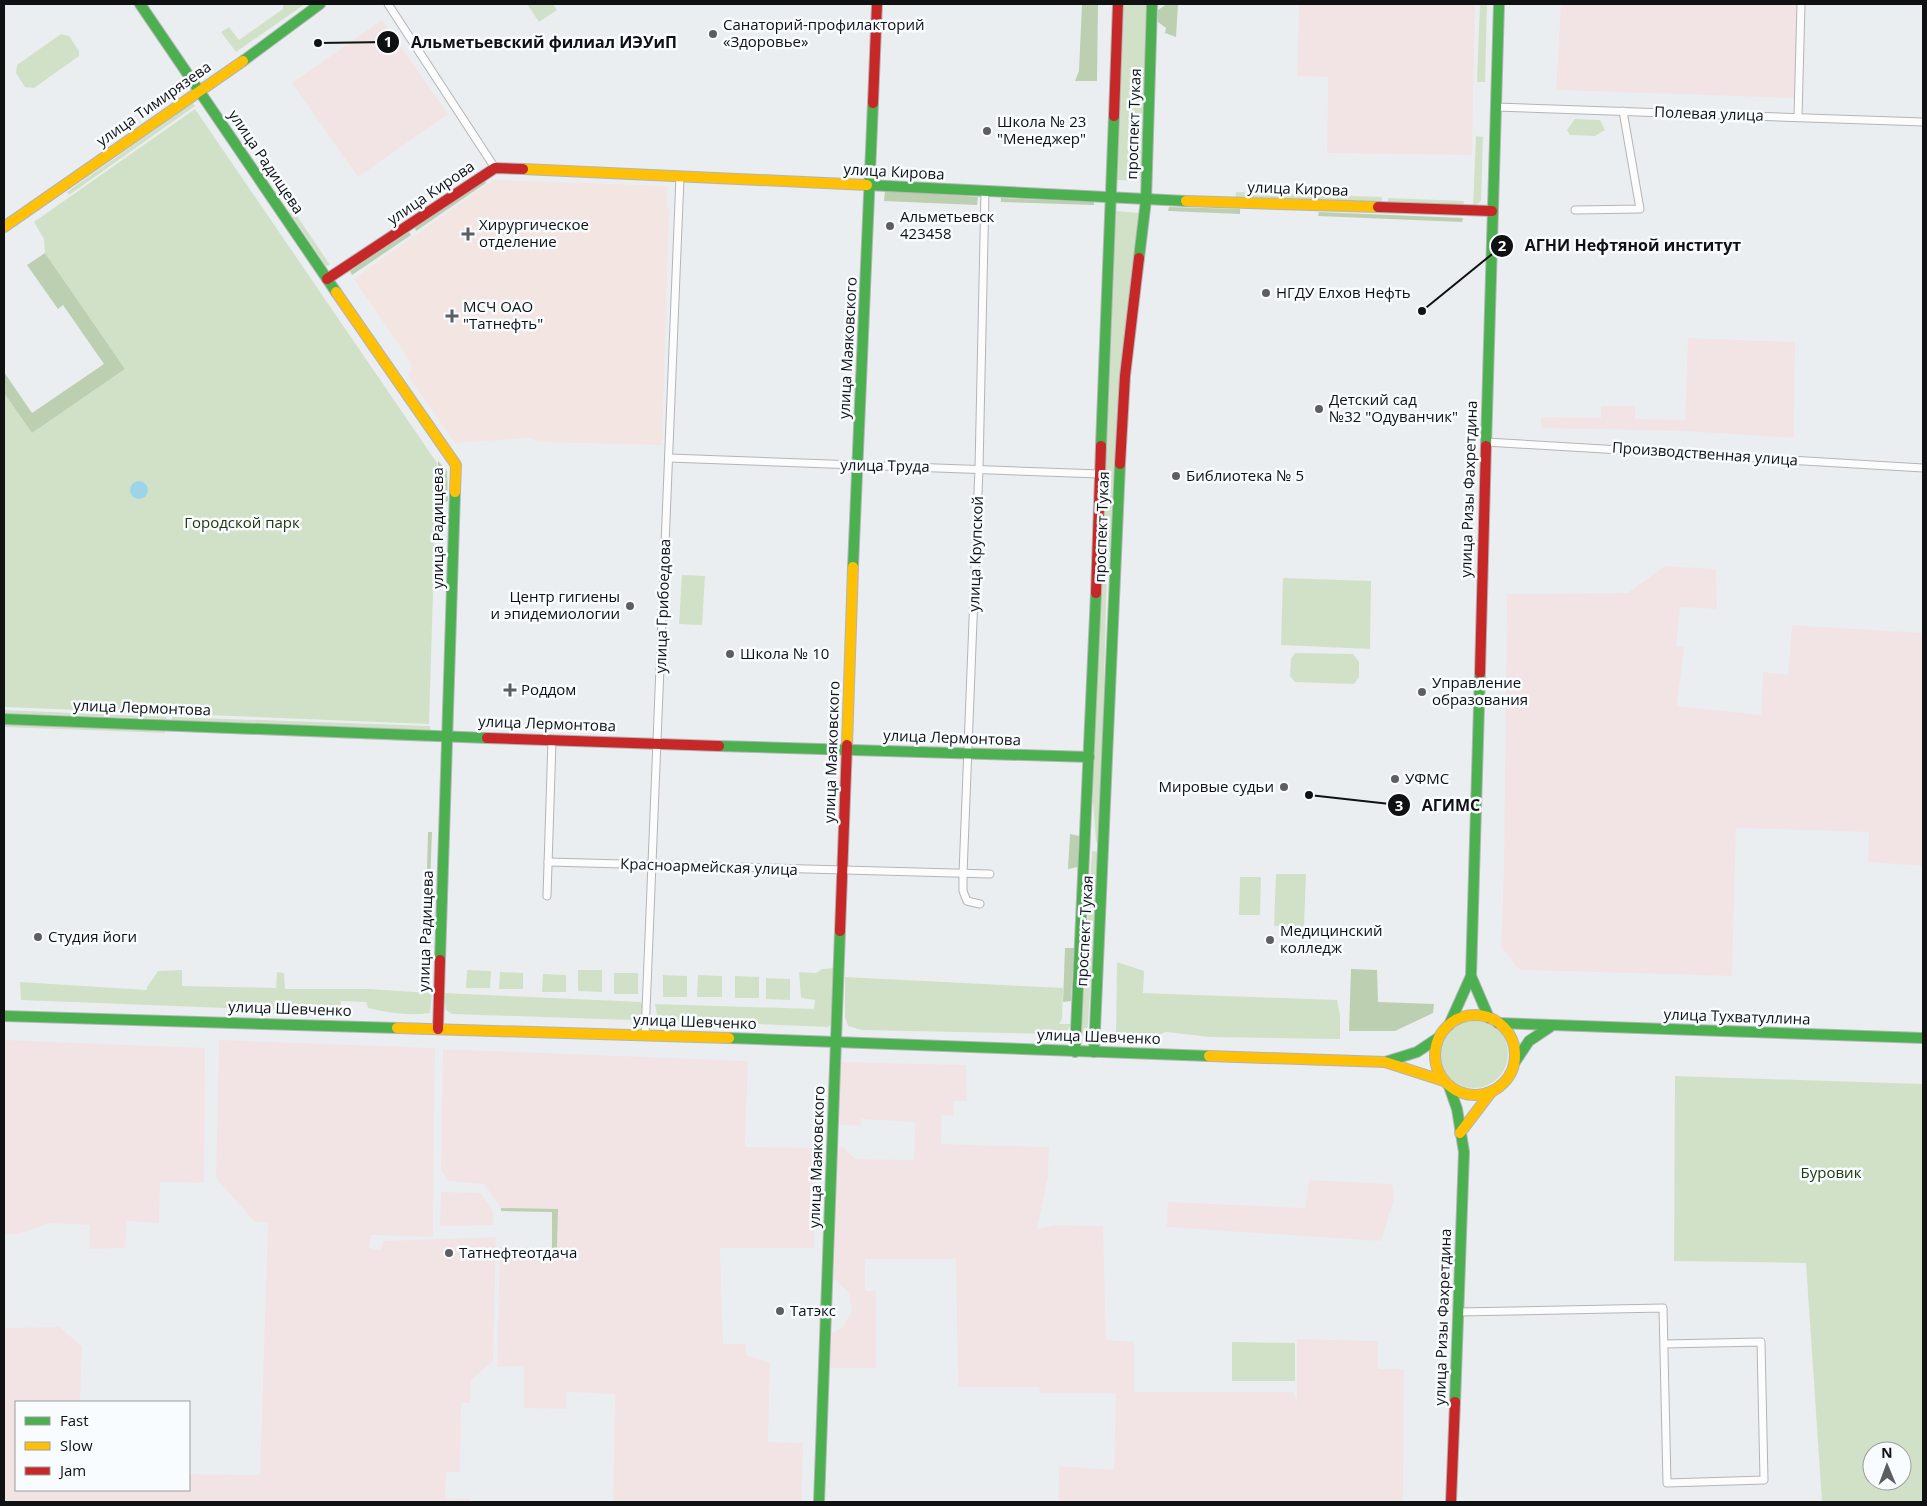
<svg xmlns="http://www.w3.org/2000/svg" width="1927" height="1506" viewBox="0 0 1927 1506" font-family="'Open Sans',sans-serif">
  <rect width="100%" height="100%" fill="#ebeef1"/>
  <g fill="#f2e4e5">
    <polygon points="1299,4 1475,4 1472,155 1327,153 1328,77 1297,76"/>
    <polygon points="1561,4 1796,4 1796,98 1556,90"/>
    <polygon points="382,20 448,114 358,177 292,83"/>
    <polygon points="1688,338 1795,342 1794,438 1685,431 1541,428 1541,417 1601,418 1601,406 1635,406 1635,419 1685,420"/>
    <polygon points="1665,566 1716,569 1717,609 1680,607 1676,647 1684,647 1677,706 1761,715 1763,672 1788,675 1792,625 1923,633 1923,866 1868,862 1869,832 1736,828 1732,976 1520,970 1501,947 1504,866 1507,594 1628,593"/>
    <polygon points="4,1040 205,1048 204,1183 160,1182 159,1223 127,1221 125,1248 89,1249 90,1225 49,1223 19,1234 4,1234"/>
    <polygon points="219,1040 435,1048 433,1237 371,1235 369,1248 381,1250 383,1241 496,1237 493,1361 471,1380 470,1403 461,1403 460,1472 446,1472 445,1498 470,1499 470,1502 4,1502 4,1328 59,1327 82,1346 80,1402 16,1402 16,1490 189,1490 189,1474 260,1475 268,1223 254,1221 216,1178"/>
    <polygon points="443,1049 748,1061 745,1147 816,1148 814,1248 720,1248 723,1344 746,1344 746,1355 770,1363 768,1442 803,1443 802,1502 613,1502 615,1394 567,1392 566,1409 524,1408 524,1366 497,1367 500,1247 557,1248 558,1209 501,1208 484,1184 448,1181 441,1170"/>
    <polygon points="840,1062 966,1065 967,1101 954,1101 953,1116 942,1115 941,1144 1049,1147 1048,1177 1037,1229 1055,1225 1103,1226 1106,1340 1134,1342 1134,1392 1293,1392 1297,1401 1297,1339 1378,1341 1378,1369 1404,1369 1403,1502 1058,1502 1059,1466 1114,1470 1116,1392 1114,1393 1040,1393 1039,1387 958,1387 956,1259 865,1259 865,1291 876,1291 876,1368 830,1368 831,1334 842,1328 852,1311 849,1293 834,1278 838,1147 843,1147 855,1159 914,1160 915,1122 861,1119 861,1126 839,1125"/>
    <polygon points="1309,1180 1392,1184 1394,1199 1381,1241 1166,1227 1168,1202 1305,1208"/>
    <polygon points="441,1192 481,1193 493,1211 494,1225 440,1226"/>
  </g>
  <polygon fill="#f2e5e2" points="493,180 667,186 666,207 669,207 662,445 540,442 529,438 455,443 409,377 412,364 354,279"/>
  <g fill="#d1e1c8" fill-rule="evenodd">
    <polygon points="283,4 305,4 236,52 221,32 229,27 239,40 283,9"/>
    <polygon points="527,4 553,4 557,10 539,22"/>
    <polygon points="1124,4 1147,4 1140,181 1117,180"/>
    <polygon points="1480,4 1487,4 1485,82 1477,82"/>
    <polygon points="61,34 69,36 79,51 79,56 34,88 25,87 16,73 17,65"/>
    <polygon points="193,103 195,106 69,195 67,192"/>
    <polygon points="195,109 437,463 429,724 4,707 4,393 32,433 125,369 45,253 44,239 34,222"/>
    <polygon points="1575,119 1600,120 1605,130 1595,136 1570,135 1567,130"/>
    <polygon points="1476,136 1483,137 1481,201 1473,207"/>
    <polygon points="1236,192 1382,197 1381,207 1235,202"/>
    <polygon points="1388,198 1464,201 1463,210 1388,208"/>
    <polygon points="293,210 330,265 326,266 290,213"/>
    <polygon points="1116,211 1139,213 1121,372 1110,552 1100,552"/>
    <polygon points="1099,568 1107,568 1100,842 1096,842 1091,775"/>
    <polygon points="682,575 705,576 702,625 679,624"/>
    <polygon points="1283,578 1371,581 1370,649 1281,645"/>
    <polygon points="1295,653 1353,654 1359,662 1359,677 1354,684 1295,682 1290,676 1291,659"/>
    <polygon points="4,710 166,717 166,719 4,713"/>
    <polygon points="172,717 430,726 430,730 172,720"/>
    <polygon points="4,723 165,729 165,733 4,727"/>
    <polygon points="182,729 427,740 427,742 182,732"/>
    <polygon points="1092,851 1100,852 1087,1036 1082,1035 1081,1032"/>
    <polygon points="1276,874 1306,874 1304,927 1274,926"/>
    <polygon points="1240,877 1261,877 1260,915 1239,915"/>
    <polygon points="1117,962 1144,971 1143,993 1337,1000 1340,1015 1340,1039 1210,1037 1166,1032 1153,1037 1116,1035"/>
    <polygon points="834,968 832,1023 828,1027 658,1020 655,1004 814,1009 815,1000 801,998 799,972 816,973 822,969"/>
    <path d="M182 970V986L276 988 277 972 284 973 285 989H368L432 993 430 1013C409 1016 389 1013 368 1008L366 1002 341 1001 340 1008 322 1012 21 1000 20 982 147 990V987L158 971Z"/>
    <polygon points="467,970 491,971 490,988 466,988"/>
    <polygon points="578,970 602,970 602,992 578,991"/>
    <polygon points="500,972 523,973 523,989 499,989"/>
    <rect x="614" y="973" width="24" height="21"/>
    <polygon points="543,974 566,975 566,992 542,992"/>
    <polygon points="663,975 687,976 687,997 663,997"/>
    <polygon points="698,975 722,976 722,997 697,997"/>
    <polygon points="735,976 759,977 759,998 735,998"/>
    <polygon points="845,977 1063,988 1062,1019 1059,1024 1071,1024 1066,1033 1058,1034 862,1030 848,1026 845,1017"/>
    <polygon points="766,978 790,979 790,1000 766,999"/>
    <polygon points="443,993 641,1002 644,1010 642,1017 633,1020 452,1014 446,1010"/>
    <circle cx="1474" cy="1054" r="34"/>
    <path d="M1675 1076 1923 1084V1502H1822L1806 1263 1674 1261ZM1872 1451H1902V1481H1872Z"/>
    <polygon points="1232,1342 1295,1343 1295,1381 1232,1381"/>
  </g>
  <g fill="#bccfb1">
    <polygon points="1082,4 1098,4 1097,81 1075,81 1079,71"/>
    <polygon points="1167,4 1178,4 1176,37 1165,33 1166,28 1158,22 1158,10"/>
    <polygon points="485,181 486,183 416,231 415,228"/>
    <polygon points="885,190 978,197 977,205 884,201"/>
    <polygon points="1001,198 1094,202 1094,205 1001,202"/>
    <polygon points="1169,207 1240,209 1240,214 1168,211"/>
    <polygon points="1319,212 1463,218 1462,222 1318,216"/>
    <polygon points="409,232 411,235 352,275 350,271"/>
    <polygon points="45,253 125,369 32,433 4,393 4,372 32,413 104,364 63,305 58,309 27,265"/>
    <polygon points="438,461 447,471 448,501 437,506"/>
    <polygon points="428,832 432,832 429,911 426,911"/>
    <polygon points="1070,834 1079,836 1078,867 1068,869"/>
    <polygon points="1065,948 1074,948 1071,1001 1063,1002"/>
    <polygon points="1351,969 1377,970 1378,1002 1434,1004 1433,1013 1395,1031 1349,1031"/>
    <polygon points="501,1208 558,1209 557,1248 552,1248 552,1212 501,1211"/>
  </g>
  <circle fill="#9ed4ea" cx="139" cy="490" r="9"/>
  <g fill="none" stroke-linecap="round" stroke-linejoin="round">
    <g stroke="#b3b5b7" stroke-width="9">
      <g id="street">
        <polyline points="388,4 495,168"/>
        <polyline points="1495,107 1923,122"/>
        <polyline points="1798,117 1801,4"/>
        <polyline points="1575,210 1640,209 1623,111"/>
        <polyline points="1486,442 1923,468"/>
        <polyline points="669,458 1100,474"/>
        <polyline points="548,862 990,874"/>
        <polyline points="547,896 552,741"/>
        <polyline points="980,904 967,901 963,891 963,874 979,468 985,191"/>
        <polyline points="645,1035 680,177"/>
        <polyline points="1458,1312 1663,1308 1667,1483 1764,1480 1761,1342 1664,1344"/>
      </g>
    </g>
    <g stroke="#b3b5b7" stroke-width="12">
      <g id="fast">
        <polyline points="140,4 336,292"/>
        <polyline points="243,61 320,4"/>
        <polyline points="867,185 1186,201"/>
        <polyline points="1139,258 1146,200 1152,4"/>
        <polyline points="1101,446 1114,116"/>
        <polyline points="1486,446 1499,4"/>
        <polyline points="853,567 873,103"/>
        <polyline points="4,719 487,738"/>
        <polyline points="719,746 1089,757"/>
        <polyline points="440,960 455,492"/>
        <polyline points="1471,976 1489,1018"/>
        <polyline points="4,1016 397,1028"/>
        <polyline points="1498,1023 1923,1038"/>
        <polyline points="1449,1025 1471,976 1480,673"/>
        <polyline points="729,1038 1209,1056"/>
        <polyline points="1075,1052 1096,593"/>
        <polyline points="1094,1052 1120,464"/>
        <polyline points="1385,1062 1417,1052 1438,1038"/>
        <polyline points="1515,1062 1529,1041 1550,1027"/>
        <polyline points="1449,1086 1457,1109 1464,1152 1455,1402"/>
        <polyline points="819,1502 840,931"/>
      </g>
    </g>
    <g stroke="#b3b5b7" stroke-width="12">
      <g id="slow">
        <polyline points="523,169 867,185"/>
        <polyline points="1186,201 1378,207"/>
        <polyline points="4,227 243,61"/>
        <polyline points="336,292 456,465 455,492"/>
        <polyline points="847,745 853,567"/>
        <circle cx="1475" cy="1055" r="40"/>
        <polyline points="397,1028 729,1038"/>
        <polyline points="1209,1056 1385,1062 1444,1081"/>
        <polyline points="1460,1133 1492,1091"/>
      </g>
    </g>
    <g stroke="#b3b5b7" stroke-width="12">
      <g id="jam">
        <polyline points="873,103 877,4"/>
        <polyline points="1114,116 1118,4"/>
        <polyline points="1378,207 1492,211"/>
        <polyline points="327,279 495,168 523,169"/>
        <polyline points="1120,464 1125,376 1139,258"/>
        <polyline points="1096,593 1101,446"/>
        <polyline points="1480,673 1486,446"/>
        <polyline points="487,738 719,746"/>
        <polyline points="840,931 847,745"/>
        <polyline points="438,1029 440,960"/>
        <polyline points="1451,1502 1455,1402"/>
      </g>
    </g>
    <use href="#street" stroke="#fcfcfd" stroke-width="7"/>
    <use href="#fast" stroke="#4caf50" stroke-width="10"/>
    <use href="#slow" stroke="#ffc107" stroke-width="10"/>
    <use href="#jam" stroke="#c62828" stroke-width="10"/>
  </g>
  <g fill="#5c5e61" stroke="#f8fcff" stroke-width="2">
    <circle cx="713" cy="34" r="5"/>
    <circle cx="987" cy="131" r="5"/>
    <circle cx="890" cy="226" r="5"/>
    <path d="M465.5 226.5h5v5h5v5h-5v5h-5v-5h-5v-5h5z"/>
    <circle cx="1266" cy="293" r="5"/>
    <path d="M449.5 308.5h5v5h5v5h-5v5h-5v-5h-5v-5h5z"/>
    <circle cx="1319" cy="409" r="5"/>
    <circle cx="1176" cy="476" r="5"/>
    <circle cx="630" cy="606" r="5"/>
    <circle cx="730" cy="654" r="5"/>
    <path d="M507.5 682.5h5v5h5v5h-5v5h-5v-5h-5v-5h5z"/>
    <circle cx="1422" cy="692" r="5"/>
    <circle cx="1395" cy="779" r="5"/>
    <circle cx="1284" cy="787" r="5"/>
    <circle cx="38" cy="937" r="5"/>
    <circle cx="1270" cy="940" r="5"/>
    <circle cx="449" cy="1253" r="5"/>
    <circle cx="780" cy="1311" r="5"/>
  </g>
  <g text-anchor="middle" stroke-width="5" stroke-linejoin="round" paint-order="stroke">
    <g font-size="15" fill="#0f1113" stroke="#f8fcff" text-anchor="start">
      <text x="723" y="30">Санаторий-профилакторий<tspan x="723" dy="17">«Здоровье»</tspan></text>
      <text x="997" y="127">Школа № 23<tspan x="997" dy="17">"Менеджер"</tspan></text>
      <text x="900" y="222">Альметьевск<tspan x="900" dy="17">423458</tspan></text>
      <text x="479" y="230">Хирургическое<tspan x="479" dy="17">отделение</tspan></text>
      <text x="1276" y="298">НГДУ Елхов Нефть</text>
      <text x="463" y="312">МСЧ ОАО<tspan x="463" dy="17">"Татнефть"</tspan></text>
      <text x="1329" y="405">Детский сад<tspan x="1329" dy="17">№32 "Одуванчик"</tspan></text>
      <text x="1186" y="481">Библиотека № 5</text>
      <text x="620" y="602" text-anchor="end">Центр гигиены<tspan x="620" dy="17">и эпидемиологии</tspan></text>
      <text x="740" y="659">Школа № 10</text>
      <text x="1432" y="688">Управление<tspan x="1432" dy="17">образования</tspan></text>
      <text x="521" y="695">Роддом</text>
      <text x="1405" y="784">УФМС</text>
      <text x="1274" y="792" text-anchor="end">Мировые судьи</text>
      <text x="1280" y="936">Медицинский<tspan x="1280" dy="17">колледж</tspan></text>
      <text x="48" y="942">Студия йоги</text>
      <text x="459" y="1258">Татнефтеотдача</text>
      <text x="790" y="1316">Татэкс</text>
    </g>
    <g font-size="15" fill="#0f1113" stroke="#f8fcff">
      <text transform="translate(154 104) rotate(-35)" y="5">улица Тимирязева</text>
      <text transform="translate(1709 114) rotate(2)" y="5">Полевая улица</text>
      <text transform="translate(1134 124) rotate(-88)" y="5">проспект Тукая</text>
      <text transform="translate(266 162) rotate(56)" y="5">улица Радищева</text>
      <text transform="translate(894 172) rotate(3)" y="5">улица Кирова</text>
      <text transform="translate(1298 189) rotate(2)" y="5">улица Кирова</text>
      <text transform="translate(431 193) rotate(-34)" y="5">улица Кирова</text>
      <text transform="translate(848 348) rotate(-87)" y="5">улица Маяковского</text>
      <text transform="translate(1705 454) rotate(4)" y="5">Производственная улица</text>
      <text transform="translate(885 466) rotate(1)" y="5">улица Труда</text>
      <text transform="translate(1469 489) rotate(-88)" y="5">улица Ризы Фахретдина</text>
      <text transform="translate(1102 527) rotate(-88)" y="5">проспект Тукая</text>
      <text transform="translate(438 528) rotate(-90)" y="5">улица Радищева</text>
      <text transform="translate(976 554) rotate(-88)" y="5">улица Крупской</text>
      <text transform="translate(663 606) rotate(-88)" y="5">улица Грибоедова</text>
      <text transform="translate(142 708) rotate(2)" y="5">улица Лермонтова</text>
      <text transform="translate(547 724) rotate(2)" y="5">улица Лермонтова</text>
      <text transform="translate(952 738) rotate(2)" y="5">улица Лермонтова</text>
      <text transform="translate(832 752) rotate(-88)" y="5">улица Маяковского</text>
      <text transform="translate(709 867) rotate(2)" y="5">Красноармейская улица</text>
      <text transform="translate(426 931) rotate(-88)" y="5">улица Радищева</text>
      <text transform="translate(1085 931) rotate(-87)" y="5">проспект Тукая</text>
      <text transform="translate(290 1009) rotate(2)" y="5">улица Шевченко</text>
      <text transform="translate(1737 1017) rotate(2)" y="5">улица Тухватуллина</text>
      <text transform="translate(695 1022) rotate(2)" y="5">улица Шевченко</text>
      <text transform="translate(1099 1037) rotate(2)" y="5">улица Шевченко</text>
      <text transform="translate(817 1157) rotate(-88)" y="5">улица Маяковского</text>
      <text transform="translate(1443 1317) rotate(-88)" y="5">улица Ризы Фахретдина</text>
    </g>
    <g font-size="15" fill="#22370d" stroke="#f8fcff">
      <text x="242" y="528">Городской парк</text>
      <text x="1831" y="1178">Буровик</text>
    </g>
  </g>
  <path fill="none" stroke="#0f1113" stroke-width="2" d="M318 43L388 42M1422 311L1502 246M1309 795L1399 805"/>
  <g fill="#0f1113" stroke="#f8fcff" stroke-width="2">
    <circle cx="318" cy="43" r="5"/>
    <circle cx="1422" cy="311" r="5"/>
    <circle cx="1309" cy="795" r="5"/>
    <circle cx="388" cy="42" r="12"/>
    <circle cx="1502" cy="246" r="12"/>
    <circle cx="1399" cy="805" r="12"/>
  </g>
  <g font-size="15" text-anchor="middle" font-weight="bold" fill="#fff">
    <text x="388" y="47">1</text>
    <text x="1502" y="251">2</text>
    <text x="1399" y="811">3</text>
  </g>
  <g font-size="16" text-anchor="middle" font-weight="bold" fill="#0f1113" stroke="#f8fcff" stroke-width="5" stroke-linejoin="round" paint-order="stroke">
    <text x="544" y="48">Альметьевский филиал ИЭУиП</text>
    <text x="1633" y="251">АГНИ Нефтяной институт</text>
    <text x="1451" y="811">АГИМС</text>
  </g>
  <rect width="1927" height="1506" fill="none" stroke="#0f1113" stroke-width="10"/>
  <rect x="15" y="1401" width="175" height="90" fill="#f8fcff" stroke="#9b9ea1"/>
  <rect x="25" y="1417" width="25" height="8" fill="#4caf50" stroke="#9b9ea1"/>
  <text x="60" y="1426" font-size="15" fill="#0f1113">Fast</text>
  <rect x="25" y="1442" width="25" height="8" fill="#ffc107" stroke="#9b9ea1"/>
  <text x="60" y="1451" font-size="15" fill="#0f1113">Slow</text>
  <rect x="25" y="1467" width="25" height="8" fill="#c62828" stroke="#9b9ea1"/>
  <text x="60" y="1476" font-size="15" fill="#0f1113">Jam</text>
  <g transform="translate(1887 1466) rotate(359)"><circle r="24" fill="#f8fcff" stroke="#9b9ea1"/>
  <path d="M0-4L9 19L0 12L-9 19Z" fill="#5c5e61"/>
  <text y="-8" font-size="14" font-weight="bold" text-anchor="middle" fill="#0f1113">N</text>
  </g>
</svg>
